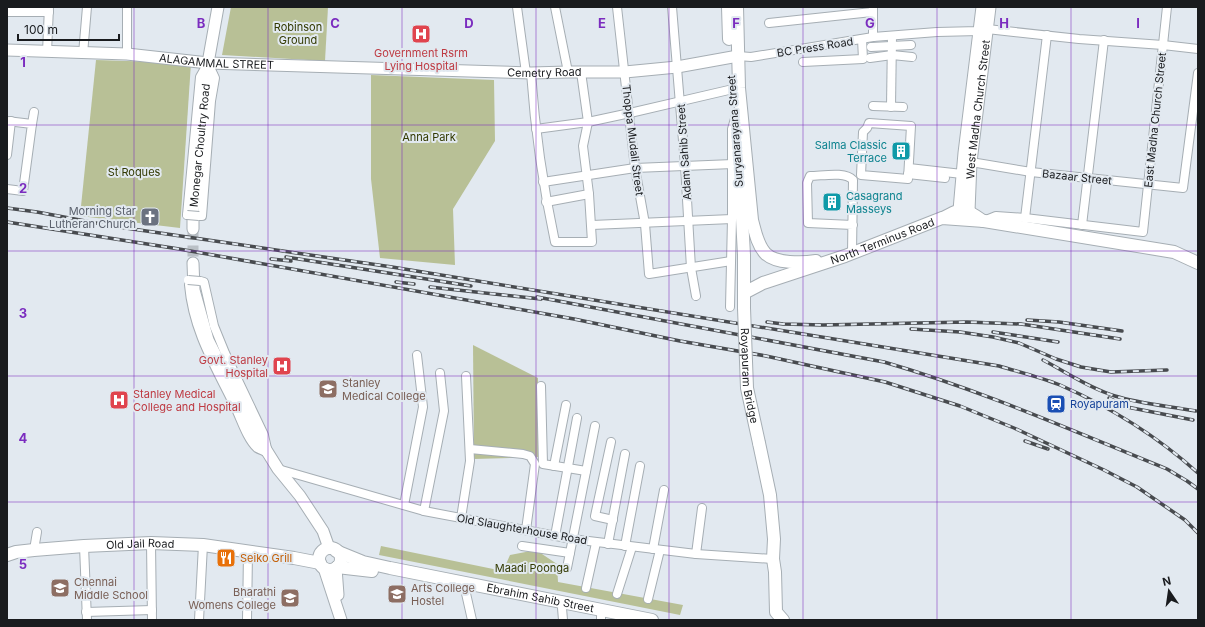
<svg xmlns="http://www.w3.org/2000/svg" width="1205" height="627" viewBox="0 0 1205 627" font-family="Inter,sans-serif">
  <rect width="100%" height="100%" fill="#e2e9f0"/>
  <g fill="#b8c096">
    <polygon points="231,7 328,7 325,61 222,55"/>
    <polygon points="96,60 191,63 180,228 80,216"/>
    <polygon points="371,75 494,80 495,141 453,209 455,265 380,258 371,179"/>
    <polygon points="473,345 538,378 539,457 474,459"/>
    <polygon points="381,546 503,571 510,555 536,550 557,564 558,582 683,605 680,615 379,555"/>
  </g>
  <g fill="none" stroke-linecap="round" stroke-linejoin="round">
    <polyline stroke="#bac0c6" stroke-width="11" stroke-dasharray="11 5.5" stroke-linecap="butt" points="193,229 193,263"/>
    <g stroke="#a6aeb4" stroke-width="10">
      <g id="street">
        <polyline points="127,7 127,54"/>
        <polyline points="517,7 526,73"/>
        <polyline points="555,7 568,72"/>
        <polyline points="617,7 635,168 645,224 649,274 731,261"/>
        <polyline points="672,7 685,165 691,268 696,296"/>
        <polyline points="873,8 873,37"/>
        <polyline points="7,12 49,12"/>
        <polyline points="769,23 872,12"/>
        <polyline points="871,47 911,45"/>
        <polyline points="47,52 49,7"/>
        <polyline points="83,54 87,7"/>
        <polyline points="738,56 751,57 873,37 937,32 979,31 987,29 1079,39 1163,45 1198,49"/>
        <polyline points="870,58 892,55 912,57"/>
        <polyline points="803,62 863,59 862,39"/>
        <path d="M531 73C535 130 543 186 555 242H592L589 194 583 146 588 122 581 72"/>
        <polyline points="873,106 903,107"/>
        <polyline points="891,107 892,36"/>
        <polyline points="7,121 32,124 23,191 7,189"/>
        <polygon points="869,123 911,126 908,179 861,175 863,132 867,128"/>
        <polyline points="32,124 34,112"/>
        <polyline points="536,129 588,122 630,113 733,89"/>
        <polyline points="7,155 11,121"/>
        <polyline points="971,162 1031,172 1183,188 1198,73"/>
        <polyline points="909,168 962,174"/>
        <polyline points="908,174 945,178"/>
        <polyline points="543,182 635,168 733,164"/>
        <polyline points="546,202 589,194"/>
        <polyline points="187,215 200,77 208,63 215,78 211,101 202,216 199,216"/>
        <polyline points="1025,218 1047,35"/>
        <polyline points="986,220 996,216 1025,218 1143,232 1167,7"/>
        <polyline points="592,225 732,219"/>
        <polyline points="1082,225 1104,40"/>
        <path d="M852 254 853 180C845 171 822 176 810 176L807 183 808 223 853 225"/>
        <path d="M189 285C193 331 215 366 235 407 241 419 247 439 257 448 260 450 265 451 268 453L264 435 225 353 214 326 204 282 200 281"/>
        <polyline points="730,307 732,219 732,129 736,115"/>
        <polyline points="541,386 543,464 586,471"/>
        <polyline points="611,442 595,516 613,520"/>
        <polyline points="470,449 523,454 530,456 535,464 526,530"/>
        <polyline points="554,466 566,405"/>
        <polyline points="278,469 424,511 572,539 696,554 773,559"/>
        <polyline points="404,505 423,407 417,355"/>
        <polyline points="424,511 444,411 440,373"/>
        <polyline points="461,518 470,461 466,376"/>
        <polyline points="555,536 577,418"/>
        <polyline points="151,543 152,620"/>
        <polyline points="608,544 625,454"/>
        <polyline points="84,546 87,620"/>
        <polyline points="522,546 570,553"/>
        <polyline points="625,546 640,466"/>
        <polyline points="653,549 664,490"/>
        <polyline points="34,550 37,532"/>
        <polyline points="696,554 702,508"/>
        <polyline points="567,568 595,426"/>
        <polyline points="586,588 596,543"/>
        <polyline points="465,589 472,620"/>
        <polyline points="617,594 632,547"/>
        <polyline points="648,599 660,550"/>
        <polyline points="562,608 563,620"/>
        <polyline points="86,612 152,610"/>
        <polyline points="601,616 601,620"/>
        <polyline points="199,620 203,545"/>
        <polyline points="247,620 248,552"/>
      </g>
    </g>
    <g stroke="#a6aeb4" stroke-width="13">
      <g id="secondary">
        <path id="s1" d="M7 50 127 54 208 63 531 73 568 72H625L677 67 738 56"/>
        <polyline points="959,210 964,153 982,7"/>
        <path id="s2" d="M969 211 971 162 990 7"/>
        <path id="s3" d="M193 229V212L208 63 218 7"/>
        <polyline points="193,263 194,290 208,340 253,429 278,469 300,496 323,531 329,548"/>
        <polyline points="324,568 341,620"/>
        <polyline points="336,568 338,595"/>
      </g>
    </g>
    <g stroke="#a6aeb4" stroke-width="14">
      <g id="primary">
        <polyline points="728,7 729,39"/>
        <path d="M737 7 739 88 752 220C755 231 757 244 765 253 775 264 803 263 816 261"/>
        <polyline points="739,163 744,255 744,308"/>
        <path d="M943 218C963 207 964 208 983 221"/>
        <path id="s4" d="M744 293 763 283 845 256 942 218 984 221 1174 252 1198 263"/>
        <polyline points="759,443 770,495 774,539 773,559 775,572 776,612 783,620"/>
        <circle cx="330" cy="559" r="11"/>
        <path id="s5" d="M336 551 363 562 390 568 652 620"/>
        <path id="s6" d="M7 555 16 552 34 550 84 546 151 543 203 545 294 558 320 563"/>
        <polyline points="337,567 372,571"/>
      </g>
    </g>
    <use href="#street" stroke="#fff" stroke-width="8"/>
    <use href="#secondary" stroke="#fff" stroke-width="11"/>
    <use href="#primary" stroke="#fff" stroke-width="12"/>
    <g stroke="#484b4f" stroke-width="3.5">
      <g id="rail">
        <path d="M7 208 37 212 112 226 392 267 999 366C1019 372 1040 377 1060 385 1110 407 1157 436 1198 473"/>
        <polyline points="7,222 179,249 574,319 680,341 766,356 885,382 960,406 1014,428 1104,470 1137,487 1185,520 1198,533"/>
        <polyline points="286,257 471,286"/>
        <polyline points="271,259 291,261"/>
        <polyline points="396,282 414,284"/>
        <polyline points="430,287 541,299"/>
        <path d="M537 297 884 362C981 390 1073 431 1167 469L1187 481 1198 489"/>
        <polyline points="1027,320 1059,322 1122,331"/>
        <polyline points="767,322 783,324 823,325 967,322 1021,324 1120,339"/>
        <polyline points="911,329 960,332 993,337 1019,343 1056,359 1081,367 1111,372 1167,370"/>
        <polyline points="993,332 1058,342"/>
        <path d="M1043 360C1066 372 1089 388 1115 396 1141 404 1169 406 1196 411"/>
        <polyline points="1109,398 1127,407 1193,420"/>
        <polyline points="1025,441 1048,449"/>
      </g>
    </g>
    <use href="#rail" stroke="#e2e9f0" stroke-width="2" stroke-dasharray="6" stroke-linecap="butt"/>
    <g stroke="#a6aeb4" stroke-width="10" stroke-linecap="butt">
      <g id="street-bridge">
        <polyline points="187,215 199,216"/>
        <polyline points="188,280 200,281"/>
      </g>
    </g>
    <g stroke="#a6aeb4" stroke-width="14" stroke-linecap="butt">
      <g id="primary-bridge">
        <path id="s7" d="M744 308 747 388 759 443"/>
      </g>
    </g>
    <use href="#street-bridge" stroke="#fff" stroke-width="8"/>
    <use href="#primary-bridge" stroke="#fff" stroke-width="12"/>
  </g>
  <path fill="none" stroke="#7b2cbf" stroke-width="1" stroke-opacity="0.55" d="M134 7V620M268 7V620M402 7V620M536 7V620M669 7V620M803 7V620M937 7V620M1071 7V620M7 125H1198M7 251H1198M7 376H1198M7 502H1198"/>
  <defs>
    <g id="hospital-square" transform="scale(1)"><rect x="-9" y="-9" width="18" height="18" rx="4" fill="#e0444e" stroke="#e2e9f0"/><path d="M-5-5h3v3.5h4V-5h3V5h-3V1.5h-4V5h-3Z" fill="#fff"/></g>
    <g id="building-square" transform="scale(1)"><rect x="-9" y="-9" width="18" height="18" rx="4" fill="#0f9aa8" stroke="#e2e9f0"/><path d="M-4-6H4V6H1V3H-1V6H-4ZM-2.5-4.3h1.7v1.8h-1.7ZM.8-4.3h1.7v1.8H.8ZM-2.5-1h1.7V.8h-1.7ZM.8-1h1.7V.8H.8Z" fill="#fff"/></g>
    <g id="church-square" transform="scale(1)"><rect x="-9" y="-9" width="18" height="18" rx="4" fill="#6b7280" stroke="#e2e9f0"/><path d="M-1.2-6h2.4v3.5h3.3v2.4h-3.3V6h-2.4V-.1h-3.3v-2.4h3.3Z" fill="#fff"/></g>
    <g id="university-square" transform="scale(1)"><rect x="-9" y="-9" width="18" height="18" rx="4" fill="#8d6e63" stroke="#e2e9f0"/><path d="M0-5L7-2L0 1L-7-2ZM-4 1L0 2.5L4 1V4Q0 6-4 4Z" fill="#fff"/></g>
    <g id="station-square" transform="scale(1)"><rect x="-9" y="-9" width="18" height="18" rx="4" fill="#1a4fb4" stroke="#e2e9f0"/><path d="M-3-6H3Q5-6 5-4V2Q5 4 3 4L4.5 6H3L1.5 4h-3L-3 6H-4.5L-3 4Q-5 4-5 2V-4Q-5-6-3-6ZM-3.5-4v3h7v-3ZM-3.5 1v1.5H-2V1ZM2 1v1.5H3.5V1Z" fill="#fff"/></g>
    <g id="restaurant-square" transform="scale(1)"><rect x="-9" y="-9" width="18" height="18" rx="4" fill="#e8710a" stroke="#e2e9f0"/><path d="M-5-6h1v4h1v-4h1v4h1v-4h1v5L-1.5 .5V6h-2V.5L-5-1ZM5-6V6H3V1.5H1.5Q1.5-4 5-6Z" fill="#fff"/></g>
    <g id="school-square" transform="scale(1)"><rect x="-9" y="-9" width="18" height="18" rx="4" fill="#8d6e63" stroke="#e2e9f0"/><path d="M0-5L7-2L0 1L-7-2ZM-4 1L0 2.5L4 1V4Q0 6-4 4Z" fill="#fff"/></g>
  </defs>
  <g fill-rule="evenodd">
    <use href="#hospital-square" x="421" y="34"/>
    <use href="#building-square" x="901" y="151"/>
    <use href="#building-square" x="832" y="202"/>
    <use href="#church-square" x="150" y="217"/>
    <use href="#hospital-square" x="282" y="366"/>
    <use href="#university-square" x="328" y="389"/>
    <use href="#hospital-square" x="119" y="400"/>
    <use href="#station-square" x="1056" y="404"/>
    <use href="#restaurant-square" x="226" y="558"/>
    <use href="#school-square" x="60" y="588"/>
    <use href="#university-square" x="397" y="594"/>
    <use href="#university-square" x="290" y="598"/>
  </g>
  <g text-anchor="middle" stroke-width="4" stroke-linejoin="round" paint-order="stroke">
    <g font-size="11" fill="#323901" stroke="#e2e9f0">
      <text x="298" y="31">Robinson<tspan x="298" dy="13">Ground</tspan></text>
      <text x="429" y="141">Anna Park</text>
      <text x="134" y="176">St Roques</text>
      <text x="532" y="572">Maadi Poonga</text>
    </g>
    <g font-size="11" fill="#191b1e" stroke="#e2e9f0">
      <text transform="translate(815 47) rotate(-9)" y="4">BC Press Road</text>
      <text dy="4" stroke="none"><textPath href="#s1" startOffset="210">ALAGAMMAL STREET</textPath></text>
      <text dy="4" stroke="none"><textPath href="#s1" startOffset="538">Cemetry Road</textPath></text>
      <text dy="4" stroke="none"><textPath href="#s2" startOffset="102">West Madha Church Street</textPath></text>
      <text transform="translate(1155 120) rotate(-84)" y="4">East Madha Church Street</text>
      <text transform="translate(735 131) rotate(-94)" y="4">Suryanarayana Street</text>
      <text transform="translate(633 140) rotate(83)" y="4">Thoppa Mudali Street</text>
      <text dy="4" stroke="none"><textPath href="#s3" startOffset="84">Monegar Choultry Road</textPath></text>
      <text transform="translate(684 152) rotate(-94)" y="4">Adam Sahib Street</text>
      <text transform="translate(1077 177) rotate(6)" y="4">Bazaar Street</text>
      <text dy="4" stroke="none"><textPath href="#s4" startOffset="148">North Terminus Road</textPath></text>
      <text dy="4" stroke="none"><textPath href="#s7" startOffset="68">Royapuram Bridge</textPath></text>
      <text transform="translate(522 529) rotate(10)" y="4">Old Slaughterhouse Road</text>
      <text dy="4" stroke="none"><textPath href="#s6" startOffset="134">Old Jail Road</textPath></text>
      <text dy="4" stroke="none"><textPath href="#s5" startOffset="210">Ebrahim Sahib Street</textPath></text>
    </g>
    <g font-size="11" fill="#be3a42" stroke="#e2e9f0">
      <text x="421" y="57">Government Rsrm<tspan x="421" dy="13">Lying Hospital</tspan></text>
      <text x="268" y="364" text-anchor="end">Govt. Stanley<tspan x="268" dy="13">Hospital</tspan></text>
      <text x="133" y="398" text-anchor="start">Stanley Medical<tspan x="133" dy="13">College and Hospital</tspan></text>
    </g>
    <g font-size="11" fill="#0d838f" stroke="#e2e9f0" text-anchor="end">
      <text x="887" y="149">Salma Classic<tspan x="887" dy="13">Terrace</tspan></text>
      <text x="846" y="200" text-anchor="start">Casagrand<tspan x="846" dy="13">Masseys</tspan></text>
    </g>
    <g font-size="11" fill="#5b616d" stroke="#e2e9f0" text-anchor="end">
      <text x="136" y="215">Morning Star<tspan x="136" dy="13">Lutheran Church</tspan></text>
    </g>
    <g font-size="11" fill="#785e54" stroke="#e2e9f0" text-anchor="start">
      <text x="342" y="387">Stanley<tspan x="342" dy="13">Medical College</tspan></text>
      <text x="74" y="586">Chennai<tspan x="74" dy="13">Middle School</tspan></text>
      <text x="411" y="592">Arts College<tspan x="411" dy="13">Hostel</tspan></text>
      <text x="276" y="596" text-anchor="end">Bharathi<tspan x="276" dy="13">Womens College</tspan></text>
    </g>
    <g font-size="11" fill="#164399" stroke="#e2e9f0" text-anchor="start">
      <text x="1070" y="408">Royapuram</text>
    </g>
    <g font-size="11" fill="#c56008" stroke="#e2e9f0" text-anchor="start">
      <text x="240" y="562">Seiko Grill</text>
    </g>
  </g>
  <g font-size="13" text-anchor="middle" font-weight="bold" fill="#7b2cbf" stroke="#e2e9f0" stroke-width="4" stroke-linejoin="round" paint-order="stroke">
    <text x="201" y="28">B</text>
    <text x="335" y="28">C</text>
    <text x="469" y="28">D</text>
    <text x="602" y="28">E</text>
    <text x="736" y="28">F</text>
    <text x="870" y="28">G</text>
    <text x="1004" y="28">H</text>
    <text x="1138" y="28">I</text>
    <text x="23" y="67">1</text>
    <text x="23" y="193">2</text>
    <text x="23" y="318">3</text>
    <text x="23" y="443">4</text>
    <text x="23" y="569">5</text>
  </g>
  <rect width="1205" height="627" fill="none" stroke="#191b1e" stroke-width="16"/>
  <g transform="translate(1169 591) rotate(347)" stroke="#e2e9f0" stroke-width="3" paint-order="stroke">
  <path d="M0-3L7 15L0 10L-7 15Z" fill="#191b1e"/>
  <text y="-6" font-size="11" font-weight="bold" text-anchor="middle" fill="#191b1e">N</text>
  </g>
  <path d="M18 34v6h101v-6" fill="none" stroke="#191b1e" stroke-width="2"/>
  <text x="24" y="34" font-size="12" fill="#191b1e" stroke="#e2e9f0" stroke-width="3" paint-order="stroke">100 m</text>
</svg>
